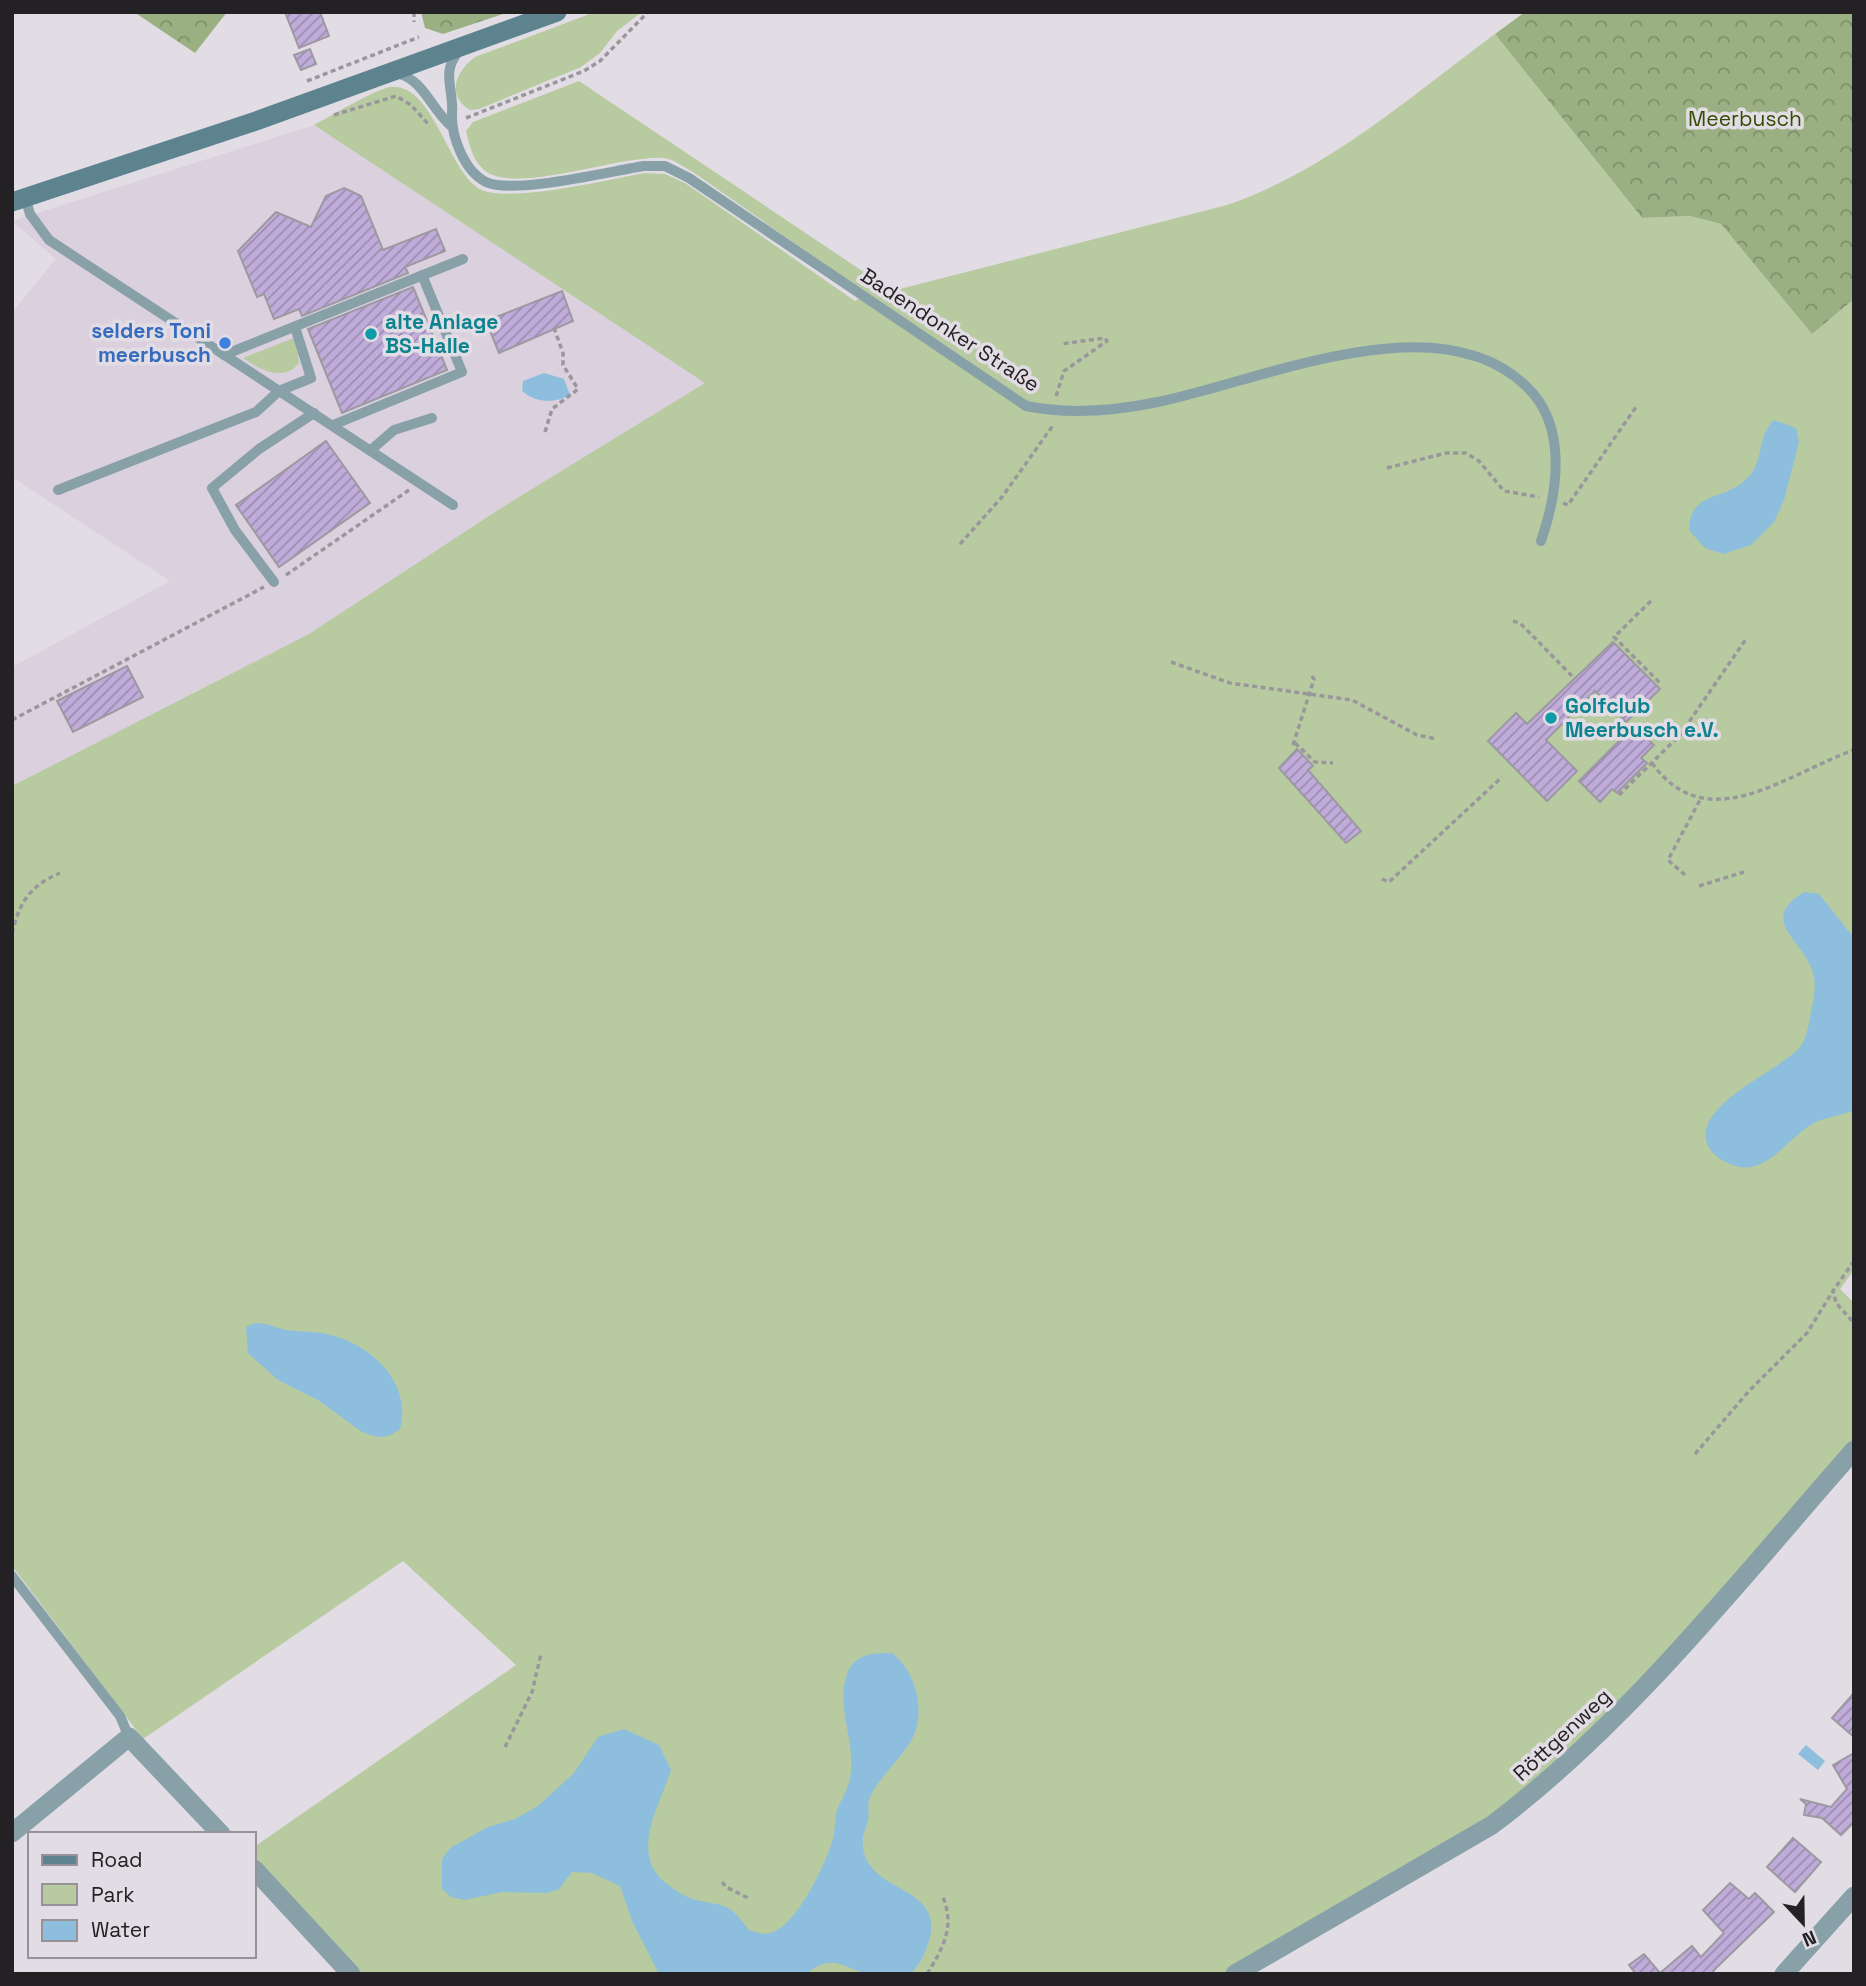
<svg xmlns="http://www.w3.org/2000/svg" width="1866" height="1986" viewBox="0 0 1866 1986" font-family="'Space Grotesk',sans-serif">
  <defs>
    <pattern id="forest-crowns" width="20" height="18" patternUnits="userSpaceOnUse" patternTransform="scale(1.75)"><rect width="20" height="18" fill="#9bb082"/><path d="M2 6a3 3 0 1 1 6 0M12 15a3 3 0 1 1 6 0" fill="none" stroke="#7e8f6a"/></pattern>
    <pattern id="building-hatch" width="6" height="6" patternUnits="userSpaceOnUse" patternTransform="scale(1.75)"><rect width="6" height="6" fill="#c0acda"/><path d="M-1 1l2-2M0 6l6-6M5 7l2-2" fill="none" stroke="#9c8cb0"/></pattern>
  </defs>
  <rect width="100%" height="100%" fill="#e2dde4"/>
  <polygon fill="#dad0de" points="314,125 706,383 498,510 309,634 12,786 12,667 170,581 12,477 12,312 56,259 12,221"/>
  <g fill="#b7caa0">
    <path d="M595 12H642L617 31 600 53 581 67 479 109 470 110C445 95 457 70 475 57Z"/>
    <path d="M1495 34 1642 218 1690 216 1721 224 1812 334 1854 299V1270L1840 1289 1854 1303V1439L1746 1567 1598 1732 1490 1822 1223 1974H362L254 1856V1847L516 1665 403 1561 143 1739 12 1566V786L309 634 498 510 705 383 314 125C329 117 376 89 390 87 434 82 449 176 482 190 513 203 609 179 645 173L665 174 685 183 855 301 867 294 693 172C684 168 674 159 664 158 621 154 514 196 484 170 472 159 470 146 466 131L473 122 579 81 892 291 1227 205C1327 171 1411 96 1495 34Z"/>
    <path d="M296 337 299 363C283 383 259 369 243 358Z"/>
  </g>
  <g fill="url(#forest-crowns)">
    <polygon points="134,12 227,12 195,53"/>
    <polygon points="421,12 509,12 443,34 425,28"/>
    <polygon points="1525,12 1854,12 1854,299 1812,334 1721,224 1690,216 1642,218 1495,34"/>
  </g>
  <g fill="#8ebedd">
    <path d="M544 373 564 379 570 395C554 404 536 403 522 391L523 381Z"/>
    <path d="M1774 420 1796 428 1799 442 1784 500 1774 522 1751 545 1723 554 1705 548 1689 530C1690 488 1728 503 1750 475 1764 459 1757 436 1774 420Z"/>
    <path d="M1804 892 1819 894 1854 938V1110C1842 1115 1829 1117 1818 1121 1788 1134 1766 1182 1728 1163 1719 1159 1712 1154 1708 1146 1690 1105 1779 1072 1800 1047 1807 1039 1809 1022 1811 1012 1814 999 1817 982 1812 970 1801 938 1758 920 1804 892Z"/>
    <path d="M255 1323C267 1323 276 1328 287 1330 301 1332 317 1331 331 1335 373 1346 412 1383 400 1429L389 1436 377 1437 362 1432 318 1400 278 1380 248 1353 246 1327Z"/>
    <path d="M892 1653C917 1672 928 1716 909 1744 897 1762 881 1776 871 1795 866 1804 870 1812 868 1821 867 1826 864 1831 863 1836 857 1895 943 1881 930 1937 926 1952 921 1964 910 1974 896 1974 876 1977 864 1973 840 1965 831 1954 806 1974H659L632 1921 620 1886 592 1873 572 1872 559 1889 547 1893 502 1892 465 1900 451 1897 442 1889V1859L450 1848 488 1827 515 1819 538 1806 574 1773 598 1737 624 1729 659 1745 671 1770C660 1805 628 1855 667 1884 675 1890 686 1898 696 1900 728 1907 728 1902 749 1930 756 1932 762 1935 770 1933 796 1927 824 1867 832 1842 836 1831 834 1815 839 1805 845 1793 850 1785 851 1770 854 1740 836 1704 847 1674 855 1653 873 1653 892 1653Z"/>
    <polygon points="1806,1745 1825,1761 1818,1770 1798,1754"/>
  </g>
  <g fill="url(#building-hatch)" stroke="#9c99a1" stroke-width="2">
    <polygon points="285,12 320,12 329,36 299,48"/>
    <polygon points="310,49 316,64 301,70 294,55"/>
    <polygon points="344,188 361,196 383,250 436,229 445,251 405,267 408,273 302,316 299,309 274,319 264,294 257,297 238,251 276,212 311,227 326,196"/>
    <polygon points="413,287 447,370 342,413 308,329"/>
    <polygon points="562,291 573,321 499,353 486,321"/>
    <polygon points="326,441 370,503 279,567 236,505"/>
    <polygon points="1613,642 1660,689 1626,722 1595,691 1546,740 1577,771 1547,801 1488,741 1516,713 1527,724"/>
    <polygon points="127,666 143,697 73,732 57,701"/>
    <polygon points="1634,726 1654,745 1641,758 1647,763 1617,793 1612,789 1600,802 1579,781"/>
    <polygon points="1297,749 1313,766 1308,770 1361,831 1346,843 1279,768"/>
    <polygon points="1854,1693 1854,1737 1832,1718"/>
    <polygon points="1854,1753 1854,1822 1841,1835 1822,1818 1804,1815 1806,1804 1800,1799 1831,1807 1847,1789 1833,1765"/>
    <polygon points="1793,1838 1821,1862 1795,1892 1767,1867"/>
    <polygon points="1730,1883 1749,1899 1755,1893 1774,1912 1713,1971 1715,1974 1636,1974 1629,1965 1644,1954 1660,1973 1692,1946 1701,1957 1724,1933 1703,1910"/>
  </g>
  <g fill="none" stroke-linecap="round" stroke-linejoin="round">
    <g stroke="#9a979c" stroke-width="3.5" stroke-dasharray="5 3.5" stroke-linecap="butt">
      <polyline points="414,12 414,22"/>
      <polyline points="307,81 419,37"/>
      <polyline points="334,115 396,96 411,105 430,126"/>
      <polyline points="466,118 584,71 600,61 648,12"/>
      <polyline points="1056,396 1064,371 1107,341 1105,338 1061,344"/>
      <polyline points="545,432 552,409 578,389 563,365 563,353 554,328"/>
      <polyline points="1387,468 1446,453 1466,453 1479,461 1504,491 1539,497"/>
      <polyline points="1563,503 1568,505 1636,407"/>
      <polyline points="960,544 1002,497 1054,424"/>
      <polyline points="286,575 409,490"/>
      <polyline points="1651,601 1614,637 1661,684"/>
      <polyline points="1513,621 1520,623 1573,677"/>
      <polyline points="1171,662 1230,683 1352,700 1417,735 1436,739"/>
      <polyline points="12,720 264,587"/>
      <polyline points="1295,743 1315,762 1333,763"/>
      <polyline points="1293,745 1314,679 1310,674"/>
      <path d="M1652 763C1707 840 1786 774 1854 750"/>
      <polyline points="1619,795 1680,735 1746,639"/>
      <polyline points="1685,875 1668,860 1700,800"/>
      <polyline points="1382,879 1389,882 1502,777"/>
      <polyline points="1699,886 1744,872"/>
      <path d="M12 933C20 901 30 886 60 873"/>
      <polyline points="1854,1261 1833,1291 1836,1303 1854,1323"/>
      <polyline points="1695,1454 1749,1391 1807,1333 1833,1291"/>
      <polyline points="505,1747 532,1692 541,1654"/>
      <polyline points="722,1882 726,1887 748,1898"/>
      <path d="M927 1974C943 1948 956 1926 942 1895"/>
    </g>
    <g stroke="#88a1a9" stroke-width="10">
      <path d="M458 52C441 73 454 89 452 113 451 136 464 171 486 182 513 195 611 171 644 166H665L689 178 1026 406C1070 415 1114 411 1158 402 1261 381 1437 300 1526 386 1568 425 1558 492 1541 541"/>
      <path d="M397 73C424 80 431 109 451 126"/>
      <polyline points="25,197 30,214 49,240 453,505"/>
      <polyline points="224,355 463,259"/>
      <polyline points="333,425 462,372 422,275"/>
      <polyline points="371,450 394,430 432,418"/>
      <polyline points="58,490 256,412 279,391 311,378 295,327"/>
      <polyline points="274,582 235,530 212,488 259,449 314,413"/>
      <polyline points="12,1576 120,1716 129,1737"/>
    </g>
    <g stroke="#88a1a9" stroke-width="19">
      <polyline points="12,1833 129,1737 221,1834"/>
      <polyline points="254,1869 351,1974"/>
      <path d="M1235 1974 1492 1825C1628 1723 1742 1577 1854 1450"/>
      <polyline points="1784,1974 1854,1896"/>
    </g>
    <polyline stroke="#5d838e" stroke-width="19" points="12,202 256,121 557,12"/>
  </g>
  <g fill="#0f9aa8" stroke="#e2dde4" stroke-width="2.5">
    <circle cx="371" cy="334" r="7"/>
    <circle cx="1551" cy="718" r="7"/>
  </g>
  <circle fill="#3f7fe0" stroke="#e2dde4" stroke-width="2.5" cx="225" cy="343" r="7"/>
  <g text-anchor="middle" stroke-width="7" stroke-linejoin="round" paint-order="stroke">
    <g font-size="21" fill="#334b02" stroke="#e2dde4">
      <text x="1745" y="126">Meerbusch</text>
    </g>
    <g font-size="21" font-weight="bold" fill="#0d838f" stroke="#e2dde4" text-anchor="start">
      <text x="385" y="329">alte Anlage<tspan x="385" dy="24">BS-Halle</tspan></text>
      <text x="1565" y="713">Golfclub<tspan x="1565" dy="24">Meerbusch e.V.</tspan></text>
    </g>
    <g font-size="21" fill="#232123" stroke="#e2dde4">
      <text transform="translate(950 330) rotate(33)" y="7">Badendonker Straße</text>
      <text transform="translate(1562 1735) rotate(-43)" y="7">Röttgenweg</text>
    </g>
    <g font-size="21" font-weight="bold" fill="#366cbe" stroke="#e2dde4" text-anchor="end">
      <text x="211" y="338">selders Toni<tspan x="211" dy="24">meerbusch</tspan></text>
    </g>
  </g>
  <rect width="1866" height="1986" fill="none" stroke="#232123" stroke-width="28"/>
  <rect x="28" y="1832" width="228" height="126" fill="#e2dde4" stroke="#969297" stroke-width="2"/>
  <rect x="42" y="1855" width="35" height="10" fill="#5d838e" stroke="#969297" stroke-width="2"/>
  <text x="91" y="1867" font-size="21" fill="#232123">Road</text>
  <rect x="42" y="1884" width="35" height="21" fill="#b7caa0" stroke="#969297" stroke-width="2"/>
  <text x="91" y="1902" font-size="21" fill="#232123">Park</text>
  <rect x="42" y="1920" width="35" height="21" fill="#8ebedd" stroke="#969297" stroke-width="2"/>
  <text x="91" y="1937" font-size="21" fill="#232123">Water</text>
  <g transform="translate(1803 1923) rotate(158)" stroke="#e2dde4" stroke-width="5" paint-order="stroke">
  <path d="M0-5L12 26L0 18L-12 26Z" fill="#232123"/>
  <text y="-10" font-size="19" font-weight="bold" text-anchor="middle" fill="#232123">N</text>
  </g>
</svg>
